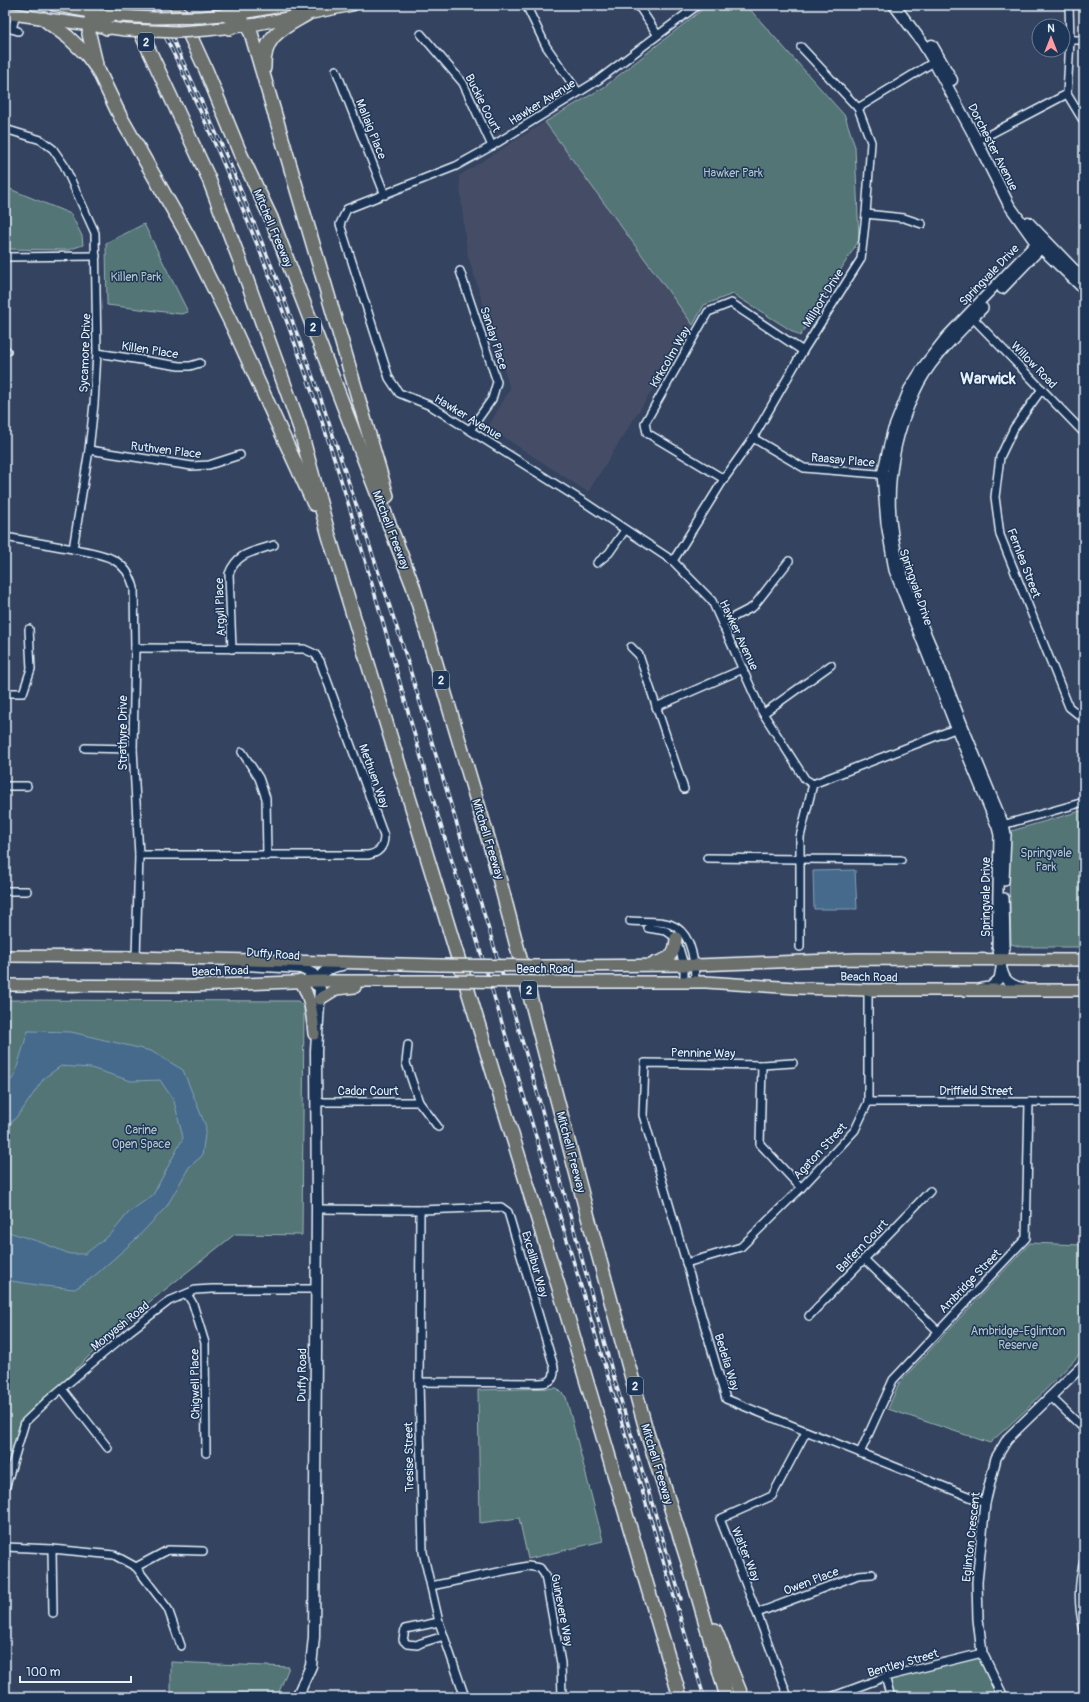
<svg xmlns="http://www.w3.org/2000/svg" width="1089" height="1702" viewBox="0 0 1089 1702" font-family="Pangolin,sans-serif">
  <rect width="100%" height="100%" fill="#344360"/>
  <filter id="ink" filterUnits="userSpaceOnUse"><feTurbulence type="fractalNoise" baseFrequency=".025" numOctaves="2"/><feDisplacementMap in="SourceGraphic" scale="8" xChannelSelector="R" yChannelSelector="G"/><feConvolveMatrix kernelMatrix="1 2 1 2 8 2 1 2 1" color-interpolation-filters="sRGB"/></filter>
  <g filter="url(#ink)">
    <polygon fill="#444d66" points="545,122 693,325 588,492 488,427 510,389 468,256 465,237 459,176"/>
    <g fill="#527576" stroke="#9db3b7">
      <polygon points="708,5 746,5 845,116 855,147 859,240 800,336 733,294 704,305 693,325 545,122 604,87"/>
      <polygon points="5,187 71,214 82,236 83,245 68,250 5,249"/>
      <polygon points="144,224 188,312 181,314 107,305 106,243"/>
      <polygon points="1084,810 1084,947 1022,947 1011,944 1008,832"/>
      <polygon points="5,1000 298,1001 304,1007 302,1235 235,1234 118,1327 22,1423 5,1483"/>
      <polygon points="1030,1243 1082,1245 1084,1248 1084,1350 1027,1409 990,1443 888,1409 899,1383"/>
      <polygon points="557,1388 566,1397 603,1541 528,1559 519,1518 480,1523 478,1390"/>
      <polygon points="982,1653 1003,1697 891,1697 885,1677"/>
      <polygon points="171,1662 289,1667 277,1697 171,1697"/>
    </g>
    <g fill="#446a8c" stroke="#86a0b7">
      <polygon points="855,870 857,909 814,909 813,871"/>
      <polygon points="28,1031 71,1032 151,1051 183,1070 206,1127 202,1156 189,1167 167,1206 135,1240 93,1277 75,1289 44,1286 5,1280 5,1231 40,1242 70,1254 85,1254 112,1233 129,1212 153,1195 183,1138 174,1101 160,1080 131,1081 91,1068 61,1066 44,1078 23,1109 5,1130 5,1086 14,1077"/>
    </g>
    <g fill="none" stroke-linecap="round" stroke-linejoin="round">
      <g stroke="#e8f1f8" stroke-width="10">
        <g id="minor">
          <polyline points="526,5 546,46 578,92"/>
          <polyline points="638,5 657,34"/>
          <polyline points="698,5 597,81 492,146 456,166 347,209 340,224 389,378 399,393 431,406 584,502 673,561 712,601 761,710 805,779 813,784 960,727"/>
          <polyline points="1069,5 1070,40 1067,94 1084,122"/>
          <polyline points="5,27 18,31"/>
          <polyline points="12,29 16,14"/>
          <polyline points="421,34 463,83 492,146"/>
          <polyline points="1070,40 1084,40"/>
          <polyline points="801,47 858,108"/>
          <polyline points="336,70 385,195"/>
          <polyline points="5,129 41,140 53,149 64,165 95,233 97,353 94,404 89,450 73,549 5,537"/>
          <polyline points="977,141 1067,94"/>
          <polyline points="866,214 904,218 922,224"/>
          <polyline points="5,257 96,256"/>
          <polyline points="460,271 497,382 492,399 470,430"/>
          <polyline points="970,315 1084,433"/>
          <polyline points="5,351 7,351"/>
          <polyline points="97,353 179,366 190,366 200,363"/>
          <polyline points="1042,389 1014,428 1000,457 995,497 1000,535 1069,707 1084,719"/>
          <polyline points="753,438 804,468 890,475"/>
          <polyline points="89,450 192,466 209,465 240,455"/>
          <polyline points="724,479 647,433 645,423 708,312 731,303 803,351"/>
          <path d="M73 549C101 554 126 556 134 588L135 648 133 749 139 855 136 957"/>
          <polyline points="673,561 724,479 753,438 803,351 861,259 866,214 871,142 858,108 937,60"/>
          <polyline points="597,563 609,553 625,530"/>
          <polyline points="722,623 753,607 789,561"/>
          <polyline points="631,647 639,655 684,789"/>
          <path d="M135 648 304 649 315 654 320 661 384 836C384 847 379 853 368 855H139"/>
          <path d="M232 649 229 574C237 552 254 552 274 545"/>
          <polyline points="5,693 23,693 31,669 29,629"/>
          <polyline points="656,707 743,669"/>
          <polyline points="764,713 831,665"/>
          <polyline points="85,748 133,749"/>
          <polyline points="242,752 259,778 266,798 267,856"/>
          <polyline points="813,784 800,837 800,859 901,860"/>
          <polyline points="5,786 27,786"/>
          <polyline points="999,826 1084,802"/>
          <polyline points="707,858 800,859 800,947"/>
          <polyline points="5,891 27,891"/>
          <path d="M630 921C654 923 677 916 689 943 694 956 695 967 695 982"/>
          <polyline points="648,928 666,931 676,938 684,965 684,982"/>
          <polyline points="408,1045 406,1063 419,1102 438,1127"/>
          <polyline points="793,1063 762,1065 645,1063 643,1115 726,1399 985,1503"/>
          <polyline points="762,1065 760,1144 801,1188"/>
          <polyline points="316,1102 419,1102"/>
          <polyline points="868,1102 1084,1102"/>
          <path d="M317 1209 420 1210 501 1207 508 1212 554 1367C555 1379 551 1383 539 1383L419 1382"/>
          <polyline points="420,1210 419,1382 423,1552 439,1622 465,1697"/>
          <polyline points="864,1259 938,1331"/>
          <polyline points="686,1263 741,1247 801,1188 855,1130 868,1102 868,990"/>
          <polyline points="187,1294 193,1304 205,1343 206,1453"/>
          <polyline points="809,1316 930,1191"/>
          <polyline points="62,1389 108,1448"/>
          <polyline points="1050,1396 1084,1429"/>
          <polyline points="860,1453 893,1380 1026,1238 1029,1102"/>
          <polyline points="5,1489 25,1422 47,1401 130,1331 169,1301 195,1290 212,1289 316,1289"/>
          <polyline points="5,1547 52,1549 114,1555 136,1567 168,1609 181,1646"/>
          <polyline points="52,1549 53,1613"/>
          <path d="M1084 1561C1078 1583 1078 1607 1084 1630"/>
          <polyline points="136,1567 168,1550 203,1551"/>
          <polyline points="431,1586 528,1566 540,1568 545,1575 561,1663 562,1697"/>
          <polyline points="757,1613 858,1575 872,1574"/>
          <polyline points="439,1622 405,1629 403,1640 407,1644 417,1645 421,1643 444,1636"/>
          <polyline points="885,1677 891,1697"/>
          <polyline points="788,1697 757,1613 720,1519 772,1496 806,1432"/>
          <polyline points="831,1697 885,1677 982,1653"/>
        </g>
      </g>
      <g stroke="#e8f1f8" stroke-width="12">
        <g id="tertiary">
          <polyline points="1002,289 1046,243"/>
          <path d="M983 308C959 333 929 360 915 392 889 448 882 510 901 569 911 601 925 631 938 662 959 717 981 771 1004 825L1006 834 1004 881"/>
          <polyline points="982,988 990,987 999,979 1005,947 1004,898"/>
          <path d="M1024 988C998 983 1004 969 997 947L999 835 997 827 956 728 894 570 886 523 882 474 892 432 909 389 925 364 947 336 1041 238"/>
          <polyline points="1003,1697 982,1653 978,1619 977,1582 985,1503 996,1458 1008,1438 1084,1364"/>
        </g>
      </g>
      <g stroke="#e8f1f8" stroke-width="13">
        <g id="secondary">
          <polyline points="894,5 922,42 934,62 977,141 1009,205 1036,243 1084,289"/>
          <polyline points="932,45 952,80"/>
          <polyline points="1028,222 1084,280"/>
          <polyline points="231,962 245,965 301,968 313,974 320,989 316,1051 317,1209 314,1637 311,1666 297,1697"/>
          <path d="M316 985C320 972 329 967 342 965"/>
        </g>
      </g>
      <g stroke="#e8f1f8" stroke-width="14">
        <g id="primary">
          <polyline points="54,5 95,13"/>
          <polyline points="5,13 125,30"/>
          <polyline points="201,17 243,13 287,5"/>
          <polyline points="207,30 257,24 352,5"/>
          <polyline points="5,956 136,957 439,965"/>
          <path d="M654 963C670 958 675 956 676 938"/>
          <polyline points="542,966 696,965 856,959 1084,960"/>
          <path d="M300 981C311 997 312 1015 314 1034"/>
          <polyline points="546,982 706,982 796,988 868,990 1084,990"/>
          <polyline points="5,985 194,986 317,981 444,981"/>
          <polyline points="320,999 336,989 355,987"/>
        </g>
      </g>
      <g stroke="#e8f1f8" stroke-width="16">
        <g id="motorway">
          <polyline points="86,5 93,19 107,28"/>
          <polyline points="128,5 208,177 240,261 299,425 329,536 562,1298 680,1697"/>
          <polyline points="176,5 206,70 240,153 271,218 413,586 493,855 585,1206 647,1433 689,1565 727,1697"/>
          <path d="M225 15C236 19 246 21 251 33L387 496"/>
          <polyline points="44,19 68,37 87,55 98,70 120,116 188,236 233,327 314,504"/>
          <path d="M229 28C241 21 245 20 241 5"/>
          <polyline points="96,64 89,34 90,22 99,17 112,15"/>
          <path d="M264 68C263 35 283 28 307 14"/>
          <polyline points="715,1630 742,1697"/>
        </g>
      </g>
      <use href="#minor" stroke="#1d3557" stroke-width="7"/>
      <use href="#tertiary" stroke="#1d3557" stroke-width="9"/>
      <use href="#secondary" stroke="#1d3557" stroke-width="10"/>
      <use href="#primary" stroke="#6c706d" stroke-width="11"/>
      <use href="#motorway" stroke="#6c706d" stroke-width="13"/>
      <g stroke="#e8f1f8" stroke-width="3.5">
        <g id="rail">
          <path d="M150 5C223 152 285 305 335 461 375 586 407 714 445 839 461 891 478 942 493 993 563 1228 633 1463 704 1697"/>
          <polyline points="157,5 228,159 278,282 321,399 401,640 509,996 536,1088 612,1371 681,1599"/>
        </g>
      </g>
      <use href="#rail" stroke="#1d3557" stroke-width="2" stroke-dasharray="6" stroke-linecap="butt"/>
      <g stroke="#e8f1f8" stroke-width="14" stroke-linecap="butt">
        <g id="primary-bridge">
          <polyline points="119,16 154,18 201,17"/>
          <polyline points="125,30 178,32 207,30"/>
          <polyline points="439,965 542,966"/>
          <polyline points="444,981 546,982"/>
        </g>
      </g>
      <use href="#primary-bridge" stroke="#6c706d" stroke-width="11"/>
    </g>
  </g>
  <g text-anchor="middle" stroke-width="3" stroke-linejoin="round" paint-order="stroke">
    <g fill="#1d3557" stroke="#abb9c8" stroke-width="1">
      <rect x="138" y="33" width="16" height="18" rx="3"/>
      <rect x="305" y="318" width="16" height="18" rx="3"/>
      <rect x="433" y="671" width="16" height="18" rx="3"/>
      <rect x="521" y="981" width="16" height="18" rx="3"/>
      <rect x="627" y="1377" width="16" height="18" rx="3"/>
    </g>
    <g font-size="11" font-weight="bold" fill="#e8f1f8">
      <text x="146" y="46">2</text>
      <text x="313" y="331">2</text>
      <text x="441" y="684">2</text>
      <text x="529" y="994">2</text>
      <text x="635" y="1390">2</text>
    </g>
    <g font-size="12" fill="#e8f1f8" stroke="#1d3557">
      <text transform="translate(542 102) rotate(-32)" y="4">Hawker Avenue</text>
      <text transform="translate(483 103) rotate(63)" y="4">Buckie Court</text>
      <text transform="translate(371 129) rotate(68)" y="4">Mallaig Place</text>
      <text transform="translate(993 147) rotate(63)" y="4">Dorchester Avenue</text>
      <text transform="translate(273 228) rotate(67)" y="4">Mitchell Freeway</text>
      <text transform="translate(989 275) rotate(-46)" y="4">Springvale Drive</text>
      <text transform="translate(823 298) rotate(-58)" y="4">Millport Drive</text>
      <text transform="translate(494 338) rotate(72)" y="4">Sanday Place</text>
      <text transform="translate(150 350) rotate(9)" y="4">Killen Place</text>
      <text transform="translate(85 353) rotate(-88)" y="4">Sycamore Drive</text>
      <text transform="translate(670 357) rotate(-60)" y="4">Kirkcolm Way</text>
      <text transform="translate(1034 365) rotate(46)" y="4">Willow Road</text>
      <text transform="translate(468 417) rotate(31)" y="4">Hawker Avenue</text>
      <text transform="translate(166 450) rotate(7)" y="4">Ruthven Place</text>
      <text transform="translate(843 460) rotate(5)" y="4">Raasay Place</text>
      <text transform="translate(391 530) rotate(69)" y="4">Mitchell Freeway</text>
      <text transform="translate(1024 563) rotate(69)" y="4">Fernlea Street</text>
      <text transform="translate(916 587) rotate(71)" y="4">Springvale Drive</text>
      <text transform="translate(220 607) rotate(-92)" y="4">Argyll Place</text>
      <text transform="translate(739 635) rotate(65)" y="4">Hawker Avenue</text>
      <text transform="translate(123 733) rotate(-90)" y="4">Strathyre Drive</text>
      <text transform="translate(374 776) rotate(70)" y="4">Methuen Way</text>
      <text transform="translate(488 839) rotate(73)" y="4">Mitchell Freeway</text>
      <text transform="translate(986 897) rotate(-90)" y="4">Springvale Drive</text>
      <text transform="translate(273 954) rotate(4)" y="4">Duffy Road</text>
      <text x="545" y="973">Beach Road</text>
      <text transform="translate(220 971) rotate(-2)" y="4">Beach Road</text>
      <text transform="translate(869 977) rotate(1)" y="4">Beach Road</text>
      <text transform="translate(703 1053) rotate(1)" y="4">Pennine Way</text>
      <text x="368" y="1095">Cador Court</text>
      <text x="976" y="1095">Driffield Street</text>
      <text transform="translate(820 1151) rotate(-47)" y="4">Agaton Street</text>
      <text transform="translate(571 1152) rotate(75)" y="4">Mitchell Freeway</text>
      <text transform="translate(862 1246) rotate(-46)" y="4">Balfern Court</text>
      <text transform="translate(535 1264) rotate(74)" y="4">Excalibur Way</text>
      <text transform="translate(970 1281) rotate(-46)" y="4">Ambridge Street</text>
      <text transform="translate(120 1326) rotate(-39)" y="4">Monyash Road</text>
      <text transform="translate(727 1362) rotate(73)" y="4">Bedelia Way</text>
      <text transform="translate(302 1375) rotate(-89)" y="4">Duffy Road</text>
      <text transform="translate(195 1384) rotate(-91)" y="4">Chigwell Place</text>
      <text transform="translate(409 1457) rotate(-91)" y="4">Tresise Street</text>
      <text transform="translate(657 1464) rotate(73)" y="4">Mitchell Freeway</text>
      <text transform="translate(971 1537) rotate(-84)" y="4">Eglinton Crescent</text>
      <text transform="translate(746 1554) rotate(68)" y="4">Walter Way</text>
      <text transform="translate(811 1581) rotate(-21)" y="4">Owen Place</text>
      <text transform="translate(562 1610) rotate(79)" y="4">Guinevere Way</text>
      <text transform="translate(903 1663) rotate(-16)" y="4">Bentley Street</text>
    </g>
    <g font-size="12" fill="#b4c6ca" stroke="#1d3557">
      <text x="733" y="177">Hawker Park</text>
      <text x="136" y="281">Killen Park</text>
      <text x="1046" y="857">Springvale<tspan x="1046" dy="14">Park</tspan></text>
      <text x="141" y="1134">Carine<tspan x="141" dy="14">Open Space</tspan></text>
      <text x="1018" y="1335">Ambridge-Eglinton<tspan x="1018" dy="14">Reserve</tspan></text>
    </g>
    <g font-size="16" font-weight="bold" fill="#e8f1f8" stroke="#1d3557">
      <text x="988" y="384">Warwick</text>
    </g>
  </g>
  <rect width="1089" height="1702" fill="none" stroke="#1d3557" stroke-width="20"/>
  <rect x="10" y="10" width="1069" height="1682" fill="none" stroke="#e8f1f8" stroke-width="1.5" filter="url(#ink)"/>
  <g transform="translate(1051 38)"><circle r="19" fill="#1d3557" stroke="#6e8097"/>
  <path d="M0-3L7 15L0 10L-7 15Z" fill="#ff9aa2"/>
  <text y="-6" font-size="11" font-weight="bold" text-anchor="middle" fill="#e8f1f8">N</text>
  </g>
  <path d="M20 1676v6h111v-6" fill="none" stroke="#e8f1f8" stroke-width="2"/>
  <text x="26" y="1676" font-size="12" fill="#e8f1f8" stroke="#1d3557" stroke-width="3" paint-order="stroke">100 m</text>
</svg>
